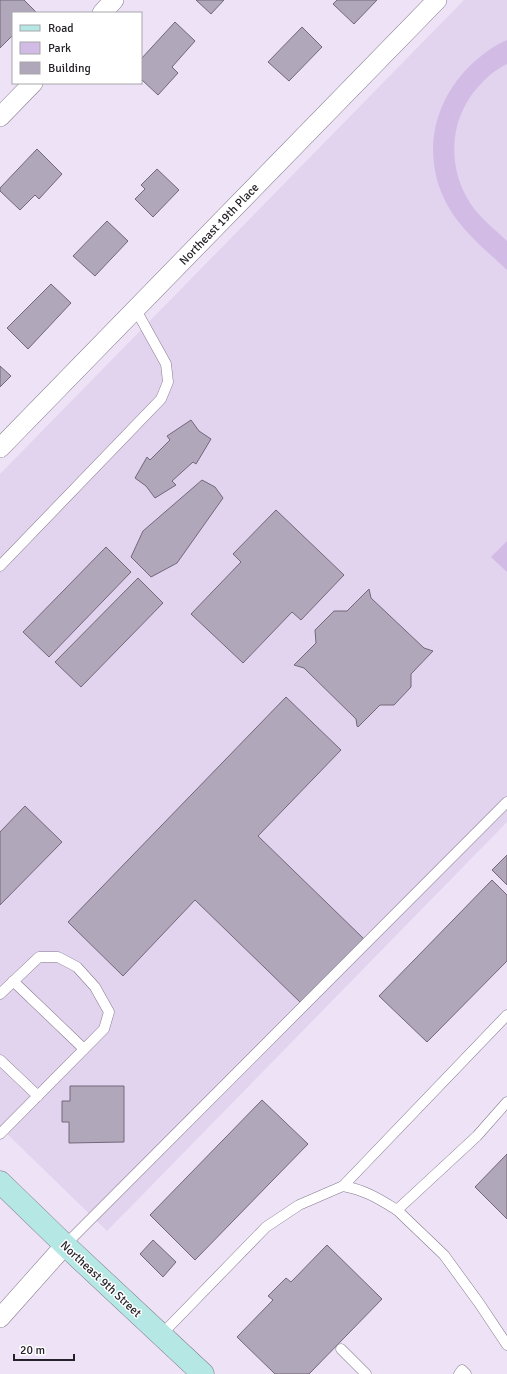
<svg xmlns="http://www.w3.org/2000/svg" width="507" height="1374" viewBox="0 0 507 1374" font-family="Signika,sans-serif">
  <rect width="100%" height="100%" fill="#ede2f6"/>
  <polygon fill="#e2d3ef" points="464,0 507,0 507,822 107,1231 0,1127 0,474"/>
  <g fill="#d2bbe5">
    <path d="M507 40V64C496 69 486 78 478 87 451 117 447 160 466 196 475 214 492 227 507 241V270C487 251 463 232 449 208 420 158 432 100 474 62 484 53 495 45 507 40Z"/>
    <polygon points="507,541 507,572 491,557"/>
  </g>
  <g fill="#b1a7ba" stroke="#72687a">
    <polygon points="0,0 24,0 36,12 34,13 13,13 13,35 0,48"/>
    <polygon points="196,0 224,0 211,14"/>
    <polygon points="337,0 377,0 354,24 333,4"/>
    <polygon points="175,22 195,41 172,67 178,73 158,95 141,79 141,59"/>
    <polygon points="302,27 322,47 289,81 268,62"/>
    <polygon points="37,149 62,174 39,199 35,195 20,210 0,191 0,188"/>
    <polygon points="157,169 179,190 153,217 135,199 145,189 141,185"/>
    <polygon points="107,221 128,241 95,276 73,256"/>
    <polygon points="51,284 71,303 28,349 7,328"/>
    <polygon points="0,366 11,376 0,387"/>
    <polygon points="191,420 199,431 211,439 196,464 193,462 172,481 176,485 155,498 146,486 135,478 147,457 150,460 170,440 167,436"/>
    <polygon points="202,480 215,487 223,498 177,563 151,577 131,557 143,531"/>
    <polygon points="276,510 344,575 301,620 292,612 243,663 191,614 241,562 233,554"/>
    <polygon points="106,547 131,572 49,657 23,632"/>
    <polygon points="138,578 163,603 81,687 55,662"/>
    <polygon points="369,589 371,598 424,648 433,651 411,674 411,687 394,705 380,705 358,727 357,726 356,719 304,668 294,665 316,643 315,630 334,611 347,611"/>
    <polygon points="286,697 341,750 258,836 364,939 301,1003 195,900 123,976 68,922"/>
    <polygon points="25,806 62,842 0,905 0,832"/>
    <polygon points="507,855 507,885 492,870"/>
    <polygon points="492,880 507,895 507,961 427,1042 379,996"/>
    <polygon points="70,1086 124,1086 124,1142 69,1143 69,1122 62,1122 62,1101 70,1101"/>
    <polygon points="262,1100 308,1144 195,1260 150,1215"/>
    <polygon points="507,1154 507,1219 475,1187"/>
    <polygon points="153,1240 176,1262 163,1277 140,1254"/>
    <polygon points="327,1245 382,1299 309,1374 275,1374 237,1337 273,1300 268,1296 286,1278 291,1282"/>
  </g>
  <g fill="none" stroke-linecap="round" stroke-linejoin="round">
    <g stroke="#847a8c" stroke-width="11">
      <g id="lane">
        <polyline points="0,566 161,399 168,382 166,364 136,310"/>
        <polyline points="13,981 84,1049"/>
        <polyline points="0,994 39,957 58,957 77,967 95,987 109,1012 104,1029 0,1134"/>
        <polyline points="0,1060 38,1096"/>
        <polyline points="507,1102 477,1136 397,1210 444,1255 479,1303 507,1345"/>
        <path d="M343 1186C365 1190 379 1199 397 1210"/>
        <polyline points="65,1245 507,802"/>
        <polyline points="161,1335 266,1227 299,1205 343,1186 507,1015"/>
        <polyline points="341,1349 366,1374"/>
        <polyline points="459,1374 462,1370 466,1374"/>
      </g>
    </g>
    <g stroke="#847a8c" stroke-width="20">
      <g id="street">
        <polyline points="102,13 114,0"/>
        <polyline points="0,117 33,83"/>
        <polyline points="0,448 437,0"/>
        <polyline points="0,1318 65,1245"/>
      </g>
    </g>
    <g stroke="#847a8c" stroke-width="23">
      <polyline id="secondary" points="0,1182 65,1245 203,1374"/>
    </g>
    <use href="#lane" stroke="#fff" stroke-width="10"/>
    <use href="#street" stroke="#fff" stroke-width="19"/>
    <use href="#secondary" stroke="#b5e8e4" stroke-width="22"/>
  </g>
  <g text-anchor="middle" stroke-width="3" stroke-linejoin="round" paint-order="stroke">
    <g font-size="12" fill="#252128" stroke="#fff">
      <text transform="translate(219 224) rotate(-46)" y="4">Northeast 19th Place</text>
      <text transform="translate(101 1279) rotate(43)" y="4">Northeast 9th Street</text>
    </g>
  </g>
  <rect x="12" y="12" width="130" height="72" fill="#ffffff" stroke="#a8a6a9"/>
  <rect x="20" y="25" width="20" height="6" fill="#b5e8e4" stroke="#a8a6a9"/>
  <text x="48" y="32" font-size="12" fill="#252128">Road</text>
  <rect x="20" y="42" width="20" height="12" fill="#d2bbe5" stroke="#a8a6a9"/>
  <text x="48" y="52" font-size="12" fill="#252128">Park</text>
  <rect x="20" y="62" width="20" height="12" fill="#b1a7ba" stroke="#a8a6a9"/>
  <text x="48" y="72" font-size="12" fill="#252128">Building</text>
  <path d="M14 1354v6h60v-6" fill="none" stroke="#252128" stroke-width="2"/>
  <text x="20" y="1354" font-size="12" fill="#252128" stroke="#ffffff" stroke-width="3" paint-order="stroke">20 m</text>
</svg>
